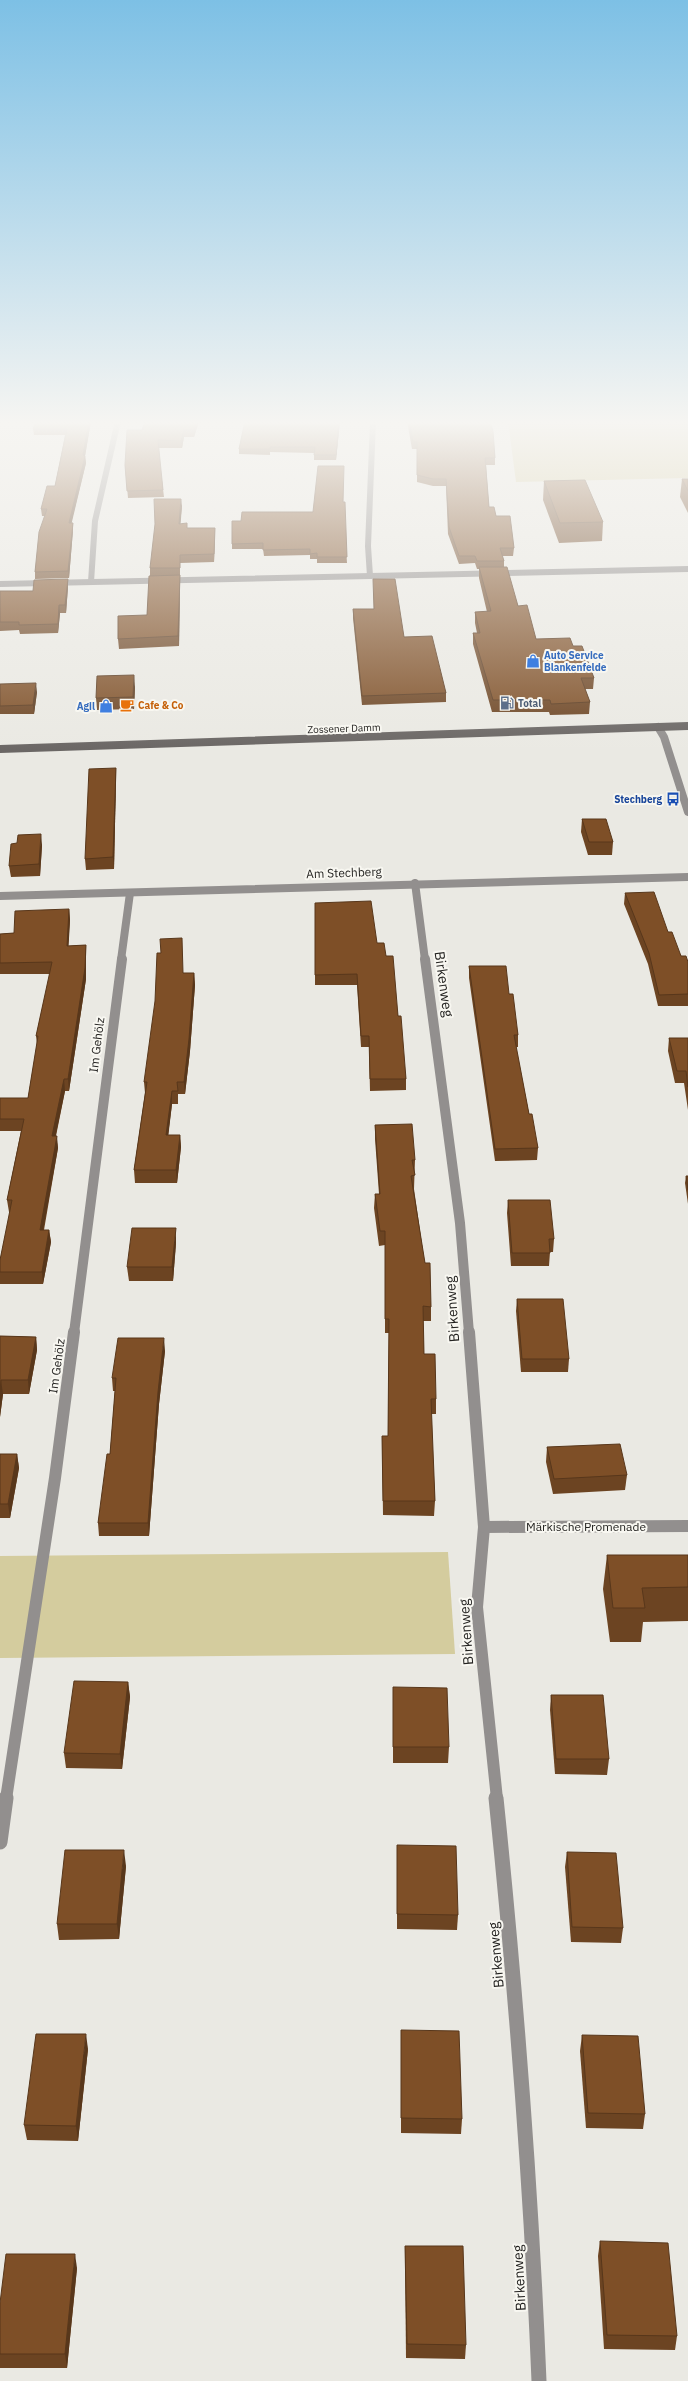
<svg xmlns="http://www.w3.org/2000/svg" width="688" height="2381" viewBox="0 0 688 2381" font-family="'IBM Plex Sans',sans-serif">
  <rect width="100%" height="100%" fill="#eae9e3"/>
  <g fill="#d4cc9e">
    <polygon points="508,421 688,421 688,478 516,482"/>
    <polygon points="448,1552 455,1654 0,1658 0,1556"/>
  </g>
  <g fill="none" stroke-linecap="round" stroke-linejoin="round">
    <g stroke="#928f8e" stroke-width="6">
      <polyline points="370,576 368,546 373,421"/>
      <polyline points="91,582 95,521 118,421"/>
      <polyline points="0,584 688,569"/>
    </g>
    <g stroke="#928f8e" stroke-width="8">
      <polyline points="658,727 664,737 688,812"/>
      <polyline points="415,883 425,960"/>
      <polyline points="0,896 688,877"/>
      <polyline points="121,960 130,893"/>
    </g>
    <g stroke="#928f8e" stroke-width="10">
      <polyline points="425,959 460,1223 469,1333"/>
      <polyline points="74,1333 122,959"/>
    </g>
    <g stroke="#928f8e" stroke-width="12">
      <polyline points="469,1332 484,1527 477,1607 497,1799"/>
      <polyline points="484,1527 688,1526"/>
      <polyline points="6,1799 55,1478 74,1332"/>
    </g>
    <g stroke="#928f8e" stroke-width="15">
      <path d="M496 1798C516 1992 531 2186 539 2381"/>
      <polyline points="0,1842 6,1798"/>
    </g>
    <polyline stroke="#696563" stroke-width="8" points="0,749 688,726"/>
  </g>
  <g fill="#6c4422">
    <polygon points="91,421 85,456 86,463 71,523 73,523 73,530 69,578 35,579 35,572 45,516 42,516 41,509 55,486 65,435 34,435 33,429"/>
    <polygon points="145,421 199,421 194,437 184,437 182,448 158,448 164,497 128,498 125,465 142,430"/>
    <polygon points="245,421 340,421 336,460 314,460 314,453 270,452 270,455 239,454 239,449"/>
    <polygon points="407,421 490,421 495,458 495,465 486,465 489,507 496,516 514,548 513,556 502,556 504,561 504,567 518,606 536,639 573,646 594,678 593,689 585,689 590,702 589,714 550,715 549,712 492,712 473,644 473,633 477,633 475,623 475,612 487,612 479,578 479,569 477,569 475,563 459,564 448,534 446,486 433,486 417,482 417,449 412,449"/>
    <polygon points="682,479 688,479 688,513 680,497"/>
    <polygon points="544,481 603,522 602,541 559,543 543,500"/>
    <polygon points="343,502 347,563 317,563 317,559 310,559 310,555 264,556 263,549 232,549 232,521 241,521 313,512"/>
    <polygon points="182,506 180,524 187,528 215,528 215,535 214,562 180,563 180,585 179,646 119,649 118,639 147,615 150,576 150,568"/>
    <polygon points="68,579 68,587 66,613 60,613 58,633 20,634 19,630 0,631 0,591 33,591"/>
    <polygon points="353,609 373,609 404,637 446,693 446,702 362,705 353,618"/>
    <polygon points="0,684 37,692 34,714 0,714"/>
    <polygon points="135,687 134,709 97,710 96,698"/>
    <polygon points="116,768 116,779 114,869 86,870 85,859"/>
    <polygon points="582,819 613,842 612,855 588,855 581,832"/>
    <polygon points="42,845 40,876 11,877 9,866"/>
    <polygon points="625,893 668,932 681,956 688,962 688,1006 658,1006 648,964 624,904"/>
    <polygon points="315,903 377,943 386,956 398,1016 406,1079 406,1090 370,1091 369,1047 361,1047 357,985 315,985"/>
    <polygon points="69,909 70,920 68,946 86,945 86,979 69,1091 65,1091 56,1136 58,1148 44,1230 49,1230 51,1242 43,1284 0,1284 0,1260 10,1212 9,1212 7,1200 21,1131 0,1131 0,1098 28,1098 37,1044 36,1036 50,974 0,974 0,934 14,933"/>
    <polygon points="469,966 509,994 518,1035 518,1047 516,1047 529,1114 538,1148 537,1160 495,1161 469,978"/>
    <polygon points="184,973 194,973 195,985 190,1051 185,1094 178,1094 178,1104 172,1104 168,1135 180,1135 181,1147 177,1183 135,1183 134,1170 145,1093 144,1082"/>
    <polygon points="669,1038 688,1038 688,1110 684,1083 675,1083 668,1051"/>
    <polygon points="375,1125 415,1160 414,1189 431,1307 431,1321 423,1321 424,1354 436,1399 436,1414 431,1414 435,1501 434,1516 383,1515 382,1436 388,1436 389,1333 385,1333 385,1245 379,1246 374,1208 375,1194 379,1194 375,1139"/>
    <polygon points="686,1176 688,1176 688,1204 685,1183"/>
    <polygon points="508,1200 554,1239 553,1252 550,1252 549,1266 511,1266 507,1213"/>
    <polygon points="176,1243 173,1281 129,1281 127,1267"/>
    <polygon points="517,1299 569,1359 568,1372 521,1372 516,1311"/>
    <polygon points="0,1336 36,1337 37,1350 29,1394 3,1394 0,1417"/>
    <polygon points="165,1351 159,1404 149,1536 99,1536 98,1523 110,1454 115,1391 113,1391 112,1378"/>
    <polygon points="547,1447 627,1475 625,1490 553,1494 546,1462"/>
    <polygon points="0,1454 17,1454 19,1468 10,1518 0,1518"/>
    <polygon points="607,1555 688,1555 688,1621 643,1622 641,1642 610,1642 603,1589"/>
    <polygon points="128,1682 130,1697 122,1769 66,1768 64,1753"/>
    <polygon points="393,1687 449,1747 448,1763 393,1763"/>
    <polygon points="551,1695 609,1759 607,1775 555,1774 550,1710"/>
    <polygon points="397,1845 458,1915 457,1930 397,1929"/>
    <polygon points="567,1852 623,1928 621,1943 571,1942 565,1867"/>
    <polygon points="126,1866 119,1939 59,1940 57,1924"/>
    <polygon points="401,2030 462,2119 461,2134 401,2133"/>
    <polygon points="582,2035 645,2114 643,2129 586,2128 580,2051"/>
    <polygon points="88,2049 78,2141 27,2140 24,2125"/>
    <polygon points="600,2241 677,2336 675,2350 604,2349 598,2256"/>
    <polygon points="405,2246 466,2345 465,2359 406,2358 405,2260"/>
    <polygon points="77,2268 67,2368 0,2368 0,2303"/>
  </g>
  <g fill="#58371b">
    <polygon points="89,421 91,421 84,462 83,455"/>
    <polygon points="196,421 199,421 194,437 194,430"/>
    <polygon points="339,421 340,421 336,460 336,455"/>
    <polygon points="184,430 184,437 182,448 181,441"/>
    <polygon points="85,456 86,463 70,530 69,523"/>
    <polygon points="181,499 182,506 180,531 179,524"/>
    <polygon points="73,523 73,530 69,578 68,571"/>
    <polygon points="215,528 215,535 214,562 214,554"/>
    <polygon points="180,575 180,585 179,646 178,636"/>
    <polygon points="68,579 68,587 66,613 65,605"/>
    <polygon points="59,605 60,613 58,633 58,624"/>
    <polygon points="134,675 135,687 134,709 133,697"/>
    <polygon points="36,683 37,692 34,714 33,705"/>
    <polygon points="116,768 116,779 114,869 113,857"/>
    <polygon points="41,834 42,845 40,876 39,864"/>
    <polygon points="69,909 70,920 68,957 67,946"/>
    <polygon points="86,945 86,979 69,1091 68,1079"/>
    <polygon points="194,973 195,985 190,1051 185,1094 184,1082"/>
    <polygon points="64,1079 65,1091 53,1148 52,1136"/>
    <polygon points="172,1091 172,1104 167,1147 166,1135"/>
    <polygon points="180,1135 181,1147 177,1183 176,1170"/>
    <polygon points="57,1136 58,1148 41,1242 40,1230"/>
    <polygon points="176,1228 176,1243 173,1281 172,1267"/>
    <polygon points="49,1230 51,1242 43,1284 42,1272"/>
    <polygon points="36,1337 37,1350 29,1394 28,1380"/>
    <polygon points="164,1338 165,1351 159,1404 149,1536 148,1523 158,1392"/>
    <polygon points="1,1380 3,1394 0,1417 0,1391"/>
    <polygon points="17,1454 19,1468 10,1518 8,1504"/>
    <polygon points="128,1682 130,1697 122,1769 120,1754"/>
    <polygon points="124,1850 126,1866 119,1939 117,1924"/>
    <polygon points="86,2034 88,2049 78,2141 76,2126"/>
    <polygon points="75,2254 77,2268 67,2368 65,2354"/>
  </g>
  <g fill="#7e4f27" stroke="#58371b">
    <polygon points="36,421 89,421 83,455 85,456 69,523 73,523 68,571 35,572 39,532 47,509 41,509 47,486 55,486 67,429 33,429"/>
    <polygon points="145,421 196,421 194,430 184,430 181,441 158,440 163,490 127,491 125,465 127,430 142,430"/>
    <polygon points="245,421 339,421 336,455 314,455 315,447 270,447 270,449 239,449"/>
    <polygon points="409,421 490,421 493,431 495,458 485,458 489,507 494,507 496,516 510,516 514,548 500,548 504,561 477,561 475,556 459,556 449,527 446,479 433,479 417,475 417,442 413,442"/>
    <polygon points="318,466 344,466 343,502 345,502 347,557 317,557 317,553 310,554 310,549 263,550 263,543 232,544 232,521 241,521 242,512 313,512"/>
    <polygon points="682,479 688,479 688,491"/>
    <polygon points="585,480 603,522 560,523 544,481"/>
    <polygon points="154,499 181,499 179,524 187,523 187,528 215,528 214,554 180,555 180,568 150,568 155,524"/>
    <polygon points="479,567 507,567 518,606 527,605 536,639 570,638 573,646 582,646 594,678 581,678 590,702 551,704 550,700 493,700 473,633 480,633 475,612 491,611"/>
    <polygon points="180,575 178,636 118,639 118,616 147,615 149,576"/>
    <polygon points="68,579 65,605 59,605 58,624 19,625 19,622 0,622 0,591 33,591 34,580"/>
    <polygon points="373,579 395,579 404,637 432,636 446,693 362,696 353,609 374,609"/>
    <polygon points="134,675 133,697 96,698 97,676"/>
    <polygon points="36,683 33,705 0,706 0,684"/>
    <polygon points="116,768 113,857 85,859 89,769"/>
    <polygon points="582,819 606,819 613,842 589,842"/>
    <polygon points="41,834 39,864 9,866 11,844 17,843 18,835"/>
    <polygon points="654,892 668,932 672,932 681,956 686,956 688,962 688,994 659,995 649,953 625,893"/>
    <polygon points="371,901 377,943 384,943 386,956 393,956 398,1016 401,1016 406,1079 370,1079 369,1036 361,1036 357,974 315,975 315,903"/>
    <polygon points="69,909 67,946 86,945 85,968 68,1079 64,1079 52,1136 57,1136 40,1230 49,1230 42,1272 0,1272 0,1260 12,1200 7,1200 24,1119 0,1119 0,1098 28,1098 38,1036 36,1036 52,962 0,963 0,934 14,933 15,911"/>
    <polygon points="182,938 183,973 194,973 189,1039 184,1082 177,1082 178,1091 172,1091 166,1135 180,1135 176,1170 134,1170 147,1082 144,1082 155,1001 157,953 161,953 160,939"/>
    <polygon points="469,966 506,966 509,994 513,994 518,1035 514,1035 529,1114 532,1114 538,1148 495,1149"/>
    <polygon points="669,1038 688,1038 688,1087 686,1071 677,1071"/>
    <polygon points="412,1124 415,1160 412,1160 415,1175 411,1176 425,1263 430,1263 431,1307 423,1306 424,1354 435,1354 436,1399 431,1399 435,1501 383,1501 382,1436 388,1436 389,1319 385,1319 385,1231 380,1231 375,1194 380,1194 375,1125"/>
    <polygon points="686,1176 688,1176 688,1190"/>
    <polygon points="508,1200 550,1200 554,1239 549,1239 550,1253 512,1253"/>
    <polygon points="132,1228 176,1228 172,1267 127,1267"/>
    <polygon points="517,1299 563,1299 569,1359 522,1359"/>
    <polygon points="0,1336 36,1337 28,1380 1,1380 0,1391"/>
    <polygon points="118,1338 164,1338 158,1392 148,1523 98,1523 107,1454 110,1454 116,1378 112,1378"/>
    <polygon points="620,1444 627,1475 554,1479 547,1447"/>
    <polygon points="0,1454 17,1454 8,1504 0,1504"/>
    <polygon points="607,1555 688,1555 688,1587 642,1588 645,1608 613,1608"/>
    <polygon points="74,1681 128,1682 120,1754 64,1753"/>
    <polygon points="393,1687 447,1688 449,1747 393,1747"/>
    <polygon points="551,1695 603,1695 609,1759 556,1759"/>
    <polygon points="397,1845 456,1846 458,1915 397,1914"/>
    <polygon points="65,1850 124,1850 117,1924 57,1924"/>
    <polygon points="567,1852 616,1853 623,1928 572,1927"/>
    <polygon points="401,2030 459,2031 462,2119 401,2118"/>
    <polygon points="36,2034 86,2034 76,2126 24,2125"/>
    <polygon points="582,2035 638,2036 645,2114 588,2113"/>
    <polygon points="600,2241 668,2243 677,2336 607,2335"/>
    <polygon points="405,2246 463,2246 466,2345 407,2344"/>
    <polygon points="6,2254 75,2254 65,2354 0,2354 0,2303"/>
  </g>
  <linearGradient id="sky" x2="0" y2="1"><stop stop-color="#7dc0e5"/><stop offset="0.56" stop-color="#f6f5f2"/><stop offset="1" stop-color="#f6f5f2" stop-opacity="0"/></linearGradient>
  <rect width="688" height="755" fill="url(#sky)"/>
  <defs>
    <g id="shop-bare" transform="scale(1.08)"><path d="M-5-2.5h2.3a2.7 3.5 0 0 1 5.4 0H5L5.5 6h-11ZM-1.5-2.5h3a1.5 2.3 0 0 0-3 0Z" fill="#3f7fe0" stroke="#f8f7f1" stroke-width="2.5" paint-order="stroke"/></g>
    <g id="fuel-bare" transform="scale(1.08)"><path d="M-5.5-6h7V0h2V4h1.3V-2.5L3-4.5l.8-.8L6-3V5H2.5V1h-1V6h-7ZM-4.2-4.7v3.2H.2V-4.7Z" fill="#5c6f8a" stroke="#f8f7f1" stroke-width="2.5" paint-order="stroke"/></g>
    <g id="cafe-bare" transform="scale(1.08)"><path d="M-5.5-4.5H6V0H3Q3 3.5 0 3.5H-2.5Q-5.5 3.5-5.5 0ZM3-3.2v2h1.7v-2ZM-6 4.5H4V6H-6Z" fill="#e8710a" stroke="#f8f7f1" stroke-width="2.5" paint-order="stroke"/></g>
    <g id="bus-bare" transform="scale(1.08)"><path d="M-5-6H5V4H4V6H2V4H-2V6H-4V4H-5ZM-3.5-4V0h7V-4ZM-3.5 1.2v1.5H-2V1.2ZM2 1.2v1.5H3.5V1.2Z" fill="#1a4fb4" stroke="#f8f7f1" stroke-width="2.5" paint-order="stroke"/></g>
  </defs>
  <g fill-rule="evenodd">
    <use href="#shop-bare" x="533" y="661"/>
    <use href="#fuel-bare" x="507" y="703"/>
    <use href="#cafe-bare" x="127" y="705"/>
    <use href="#shop-bare" x="106" y="706"/>
    <use href="#bus-bare" x="673" y="799"/>
  </g>
  <g text-anchor="middle" stroke-width="4" stroke-linejoin="round" paint-order="stroke">
    <g font-size="10" font-weight="bold" fill="#366cbe" stroke="#f8f7f1" text-anchor="start">
      <text x="544" y="659">Auto Service<tspan x="544" dy="12">Blankenfelde</tspan></text>
      <text x="95" y="710" text-anchor="end">Agil</text>
    </g>
    <g font-size="10" font-weight="bold" fill="#4e5e75" stroke="#f8f7f1" text-anchor="start">
      <text x="518" y="707">Total</text>
    </g>
    <g font-size="10" font-weight="bold" fill="#c56008" stroke="#f8f7f1" text-anchor="start">
      <text x="138" y="709">Cafe &amp; Co</text>
    </g>
    <g font-size="10" fill="#232220" stroke="#f8f7f1">
      <text transform="translate(344 728) rotate(-2)" y="4">Zossener Damm</text>
    </g>
    <g font-size="10" font-weight="bold" fill="#164399" stroke="#f8f7f1" text-anchor="end">
      <text x="662" y="803">Stechberg</text>
    </g>
    <g font-size="12" fill="#232220" stroke="#f8f7f1">
      <text transform="translate(344 873) rotate(-2)" y="4">Am Stechberg</text>
      <text transform="translate(97 1045) rotate(-83)" y="4">Im Gehölz</text>
      <text transform="translate(57 1366) rotate(-82)" y="4">Im Gehölz</text>
      <text x="586" y="1531">Märkische Promenade</text>
    </g>
    <g font-size="14" fill="#232220" stroke="#f8f7f1">
      <text transform="translate(444 984) rotate(82)" y="5">Birkenweg</text>
      <text transform="translate(452 1309) rotate(-94)" y="5">Birkenweg</text>
      <text transform="translate(466 1632) rotate(-94)" y="5">Birkenweg</text>
      <text transform="translate(496 1955) rotate(-95)" y="5">Birkenweg</text>
      <text transform="translate(519 2278) rotate(-93)" y="5">Birkenweg</text>
    </g>
  </g>
</svg>
